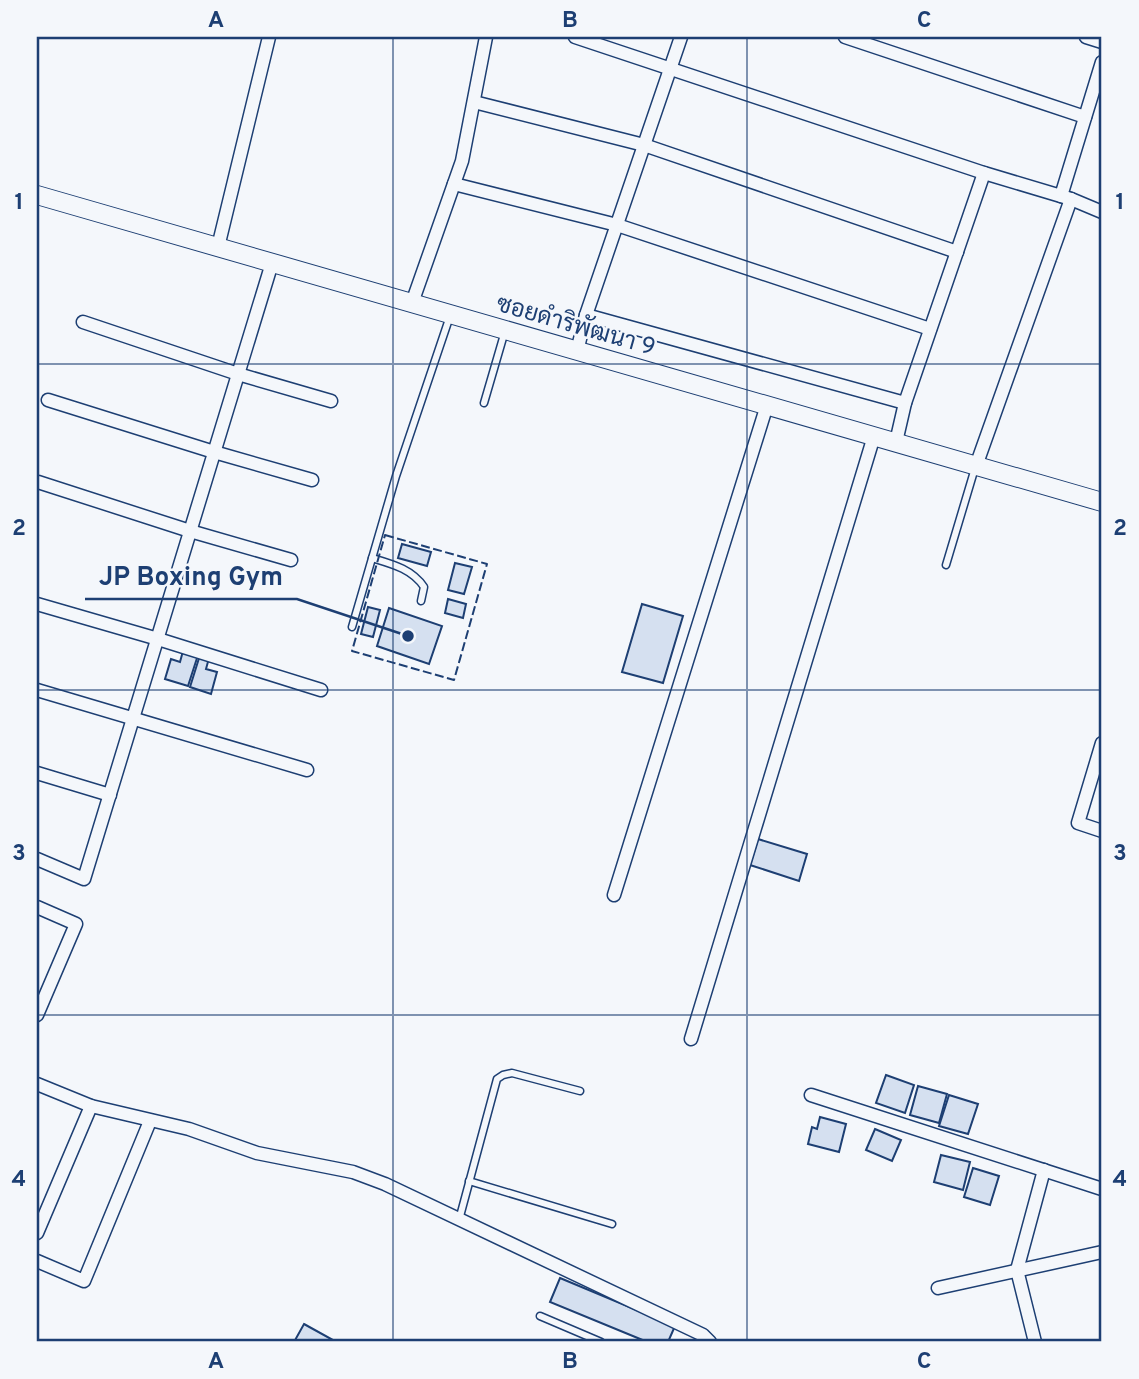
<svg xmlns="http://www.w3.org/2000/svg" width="1139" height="1379" viewBox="0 0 1139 1379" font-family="Overpass,Sarabun,sans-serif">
  <rect width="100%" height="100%" fill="#f4f7fb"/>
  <g fill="#d5e0f0" stroke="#1d3f73" stroke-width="2">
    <polygon points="402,544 431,552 427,566 398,558"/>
    <polygon points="455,563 472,567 464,594 448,590"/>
    <polygon points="448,599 466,604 463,618 445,613"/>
    <polygon points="642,604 683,616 663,683 622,672"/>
    <polygon points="368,607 380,610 373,637 361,634"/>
    <polygon points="389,608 442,626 429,664 377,646"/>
    <polygon points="183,651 198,655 188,686 165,679 171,659 180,662"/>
    <polygon points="200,655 209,658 206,669 217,672 211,694 190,687"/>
    <polygon points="758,839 807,854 799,881 750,865"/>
    <polygon points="886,1075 914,1085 905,1113 876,1103"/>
    <polygon points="918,1086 947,1094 939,1123 910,1115"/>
    <polygon points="949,1095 978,1104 968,1134 939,1126"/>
    <polygon points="820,1117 846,1124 839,1152 808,1144 812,1127 817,1129"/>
    <polygon points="875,1129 901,1140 892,1161 866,1150"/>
    <polygon points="941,1155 970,1162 963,1190 934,1182"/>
    <polygon points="973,1168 999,1176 990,1205 964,1197"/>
    <polygon points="560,1278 675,1326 668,1342 645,1342 645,1341 550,1302"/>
    <polygon points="304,1324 333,1340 331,1342 294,1342"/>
  </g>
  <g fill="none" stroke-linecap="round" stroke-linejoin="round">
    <g stroke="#1d3f73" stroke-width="9">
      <g id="lane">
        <polyline points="484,403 505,331"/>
        <path d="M372 558C392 564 412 569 424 587L421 601"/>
        <polyline points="946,565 975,468"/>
        <polyline points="352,627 396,476 450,316"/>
        <polyline points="469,1181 612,1224"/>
        <polyline points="459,1220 497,1079 503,1075 512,1073 580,1091"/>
        <polyline points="540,1316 601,1342"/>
      </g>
    </g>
    <g stroke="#1d3f73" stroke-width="15">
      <g id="street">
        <polyline points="575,37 984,173 1071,199 1102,212"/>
        <polyline points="845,37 1085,117"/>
        <polyline points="1086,37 1102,42"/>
        <polyline points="474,102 644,145 957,252"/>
        <polyline points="454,184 617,225 930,329"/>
        <polyline points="1061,196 1102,62"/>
        <polyline points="218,247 269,37"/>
        <polyline points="412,303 462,161 486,37"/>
        <polyline points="586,315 905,403"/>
        <polyline points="83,322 238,374 331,401"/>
        <polyline points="577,351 586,315 681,37"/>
        <polyline points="48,400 214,452 312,480"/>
        <polyline points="896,442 905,403 984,173"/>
        <polyline points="976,466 1071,199"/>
        <polyline points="38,482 190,531 291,560"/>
        <polyline points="37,604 158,639 321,690"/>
        <polyline points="37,690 307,770"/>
        <polyline points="1102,743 1078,823 1102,831"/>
        <polyline points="37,773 110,795"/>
        <polyline points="37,859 84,879 272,263"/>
        <polyline points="614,895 767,405"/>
        <polyline points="37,907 76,924 37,1015"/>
        <polyline points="691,1039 874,436"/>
        <polyline points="37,1084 91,1106 189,1129 257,1153 353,1172 385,1184 703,1335 710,1342"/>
        <polyline points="811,1095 1102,1189"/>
        <polyline points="37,1233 91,1106"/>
        <polyline points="37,1261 84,1281 150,1121"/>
        <polyline points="938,1288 1102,1252"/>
        <polyline points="1035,1342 1017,1270 1044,1170"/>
      </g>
    </g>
    <g stroke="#1d3f73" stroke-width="20">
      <polyline id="secondary" points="37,195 1102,502"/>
    </g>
    <use href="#lane" stroke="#f4f7fb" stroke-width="6"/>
    <use href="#street" stroke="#f4f7fb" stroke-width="12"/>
    <use href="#secondary" stroke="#f4f7fb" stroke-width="18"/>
    <polygon stroke="#1d3f73" stroke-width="2" stroke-dasharray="9 3.5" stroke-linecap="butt" points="385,535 487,564 454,680 352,651"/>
  </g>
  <path fill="none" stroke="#1d3f73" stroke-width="2" stroke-opacity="0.55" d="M393 37V1342M747 37V1342M37 364H1102M37 690H1102M37 1015H1102"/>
  <g text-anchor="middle" stroke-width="5" stroke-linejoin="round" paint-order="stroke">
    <g font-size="24" fill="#1d3f73" stroke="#f4f7fb">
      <text transform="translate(576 325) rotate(16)" y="8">ซอยดำริพัฒนา 9</text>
    </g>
  </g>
  <path fill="none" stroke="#1d3f73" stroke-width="2.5" d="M408 636L297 599H85"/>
  <circle fill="#1d3f73" stroke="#f4f7fb" stroke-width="2.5" cx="408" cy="636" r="7"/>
  <g font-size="26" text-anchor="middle" font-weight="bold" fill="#1d3f73" stroke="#f4f7fb" stroke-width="5" stroke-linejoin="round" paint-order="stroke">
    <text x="191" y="585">JP Boxing Gym</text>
  </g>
  <rect width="1139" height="1379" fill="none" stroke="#f4f7fb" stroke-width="77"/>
  <rect x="38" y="38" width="1062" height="1302" fill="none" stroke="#1d3f73" stroke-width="2.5"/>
  <g font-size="23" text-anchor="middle" font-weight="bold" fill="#1d3f73">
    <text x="216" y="27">A</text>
    <text x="570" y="27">B</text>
    <text x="924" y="27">C</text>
    <text x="19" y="209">1</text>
    <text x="1120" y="209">1</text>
    <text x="19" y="535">2</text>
    <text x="1120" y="535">2</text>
    <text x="19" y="860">3</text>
    <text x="1120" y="860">3</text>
    <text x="19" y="1186">4</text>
    <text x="1120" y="1186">4</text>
    <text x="216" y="1368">A</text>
    <text x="570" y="1368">B</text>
    <text x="924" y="1368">C</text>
  </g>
</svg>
